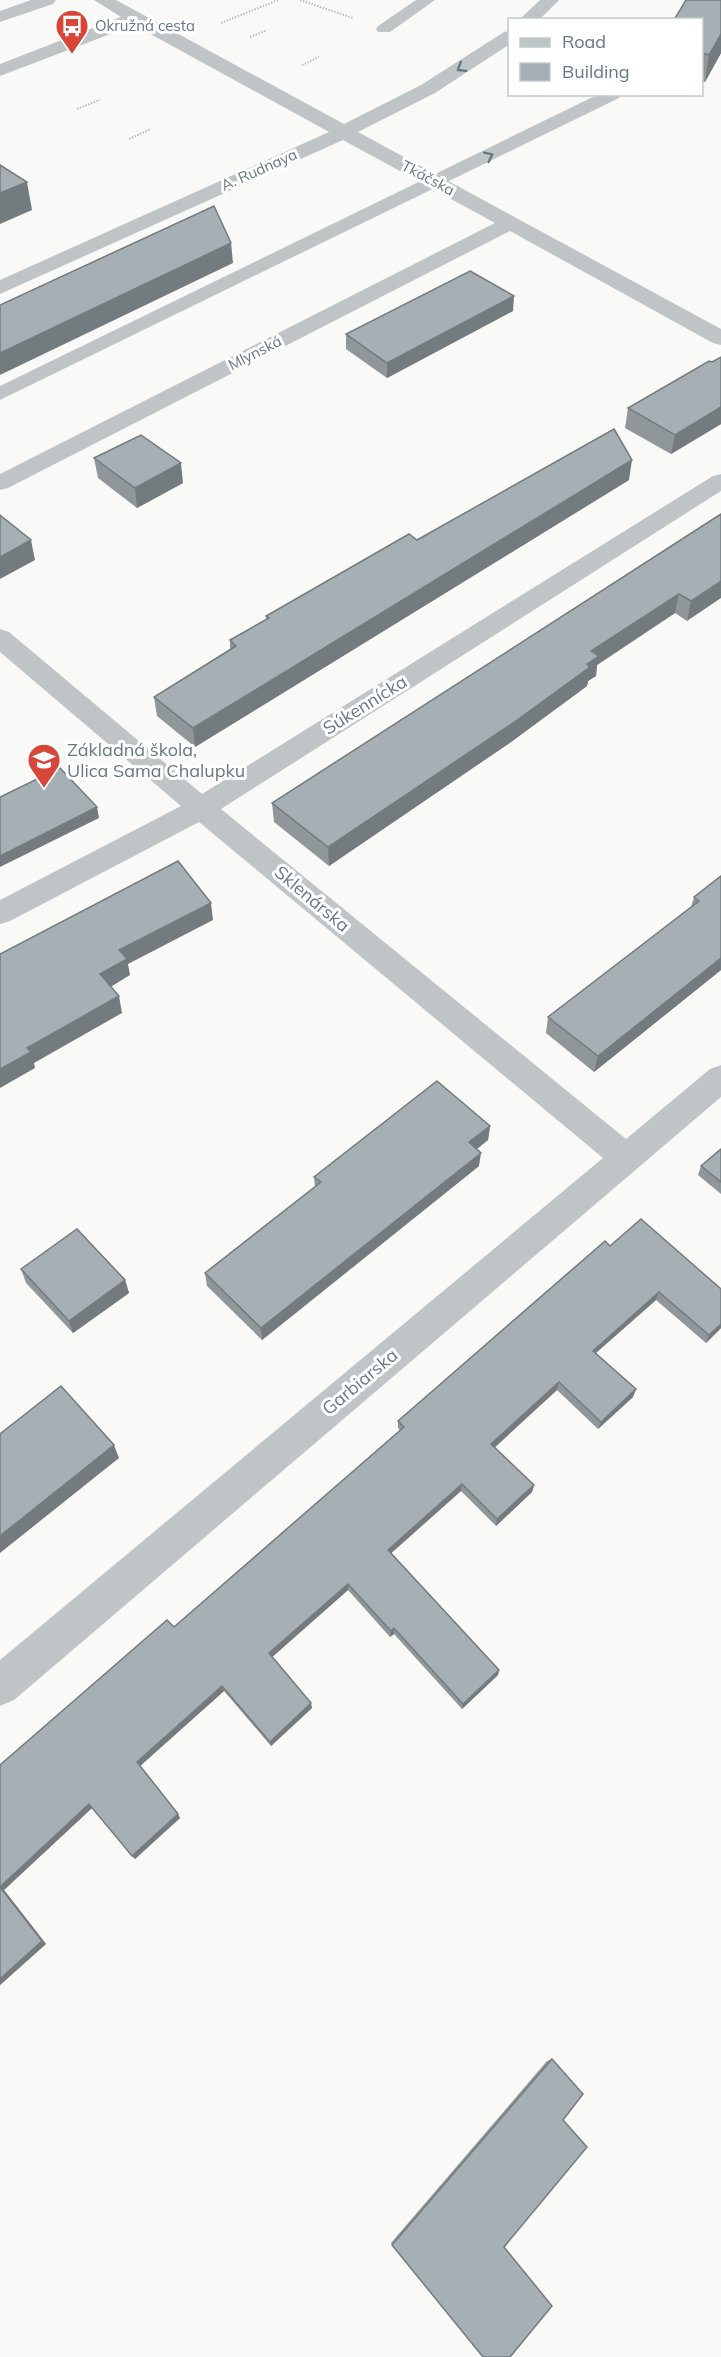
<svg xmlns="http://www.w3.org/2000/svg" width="721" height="2357" viewBox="0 0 721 2357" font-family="Mulish,sans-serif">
  <rect width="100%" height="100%" fill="#f9f9f8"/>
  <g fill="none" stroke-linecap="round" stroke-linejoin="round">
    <g stroke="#babec0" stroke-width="2" stroke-dasharray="1.5 1.5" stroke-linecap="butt">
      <polyline points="300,0 353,18"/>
      <polyline points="221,23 278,0"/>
      <polyline points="250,37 267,30"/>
      <polyline points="302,65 319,57"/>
      <polyline points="77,109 100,100"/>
      <polyline points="129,139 151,129"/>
    </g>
    <g fill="#bfc5c7" fill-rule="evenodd">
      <polygon points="416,0 435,0 390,32 378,32 376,29 378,26"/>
      <polygon points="599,94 621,94 619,98 0,400 0,386"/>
    </g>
    <g fill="#bfc5c7" fill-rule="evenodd">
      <polygon points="31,0 56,0 53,4 0,22 0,11"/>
      <polygon points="94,0 116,0 344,124 421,85 504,32 510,31 510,44 435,93 358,132 721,329 721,345 713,343 510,231 8,488 0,490 0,474 495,223 343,140 0,294 0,280 329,132 134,25 0,76 0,64 121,17"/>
      <polygon points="540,0 559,0 539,20 519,20"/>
      <polygon points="721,474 721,491 221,809 626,1139 710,1069 721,1065 721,1097 14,1700 0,1706 0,1660 603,1158 199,822 10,921 0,924 0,900 181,806 0,652 0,629 9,632 202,794 713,476"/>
    </g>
  </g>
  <g fill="#8f979b">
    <polygon points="721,0 721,53 705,82 702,82 702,20"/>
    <polygon points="513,311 387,378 346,349 346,334"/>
    <polygon points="721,357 721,424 671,454 625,428 628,408"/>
    <polygon points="94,458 183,483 137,508 98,478"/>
    <polygon points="629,480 195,747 157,716 154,697 230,649 230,640 266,619 266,616 417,540"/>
    <polygon points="721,514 687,621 675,613 597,665 596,676 588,681 587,686 511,742 329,866 274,822 272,803"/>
    <polygon points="721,876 721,970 594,1072 546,1033 548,1017 691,907 694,897"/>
    <polygon points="490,1126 488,1140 477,1149 479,1166 262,1340 207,1286 205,1273 315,1187 314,1177"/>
    <polygon points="721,1149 721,1194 698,1175 701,1166"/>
    <polygon points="610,1246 721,1289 721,1328 706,1343 656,1300 596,1353 636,1389 633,1397 598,1429 557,1390 494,1447 534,1485 532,1492 496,1526 461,1491 391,1553 499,1670 498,1675 462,1709 394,1634 390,1637 348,1590 272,1657 312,1708 271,1746 224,1691 140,1766 180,1818 135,1859 92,1808 4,1890 46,1944 0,1985 0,1765 174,1627 400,1430 398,1428 398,1421"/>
    <polygon points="21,1269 125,1280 129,1293 73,1333 26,1283"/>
    <polygon points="552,2059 563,2120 392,2245 391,2243 547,2061"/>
  </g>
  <g fill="#747b7e">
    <polygon points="721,34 721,53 705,82 709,55"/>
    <polygon points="27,182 32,210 0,224 0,193"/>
    <polygon points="231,243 233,263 0,375 0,353"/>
    <polygon points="514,296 513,311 387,378 387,363"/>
    <polygon points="721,407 721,424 671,454 675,435"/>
    <polygon points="632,460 629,480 195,747 193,728"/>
    <polygon points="181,463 183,483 137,508 135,488"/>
    <polygon points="31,540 35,560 0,579 0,557"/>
    <polygon points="721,581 721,598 687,621 691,601"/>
    <polygon points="679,594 675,613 597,665 596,676 588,681 587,686 511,742 329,866 328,847 591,651"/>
    <polygon points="97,807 99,818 0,867 0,856"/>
    <polygon points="211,903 213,920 128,964 130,975 104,991 100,974 119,950"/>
    <polygon points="721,958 721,970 594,1072 598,1056"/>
    <polygon points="119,996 122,1013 34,1063 35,1068 0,1088 0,1069 27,1048"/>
    <polygon points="490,1126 488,1140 468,1156 469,1142"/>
    <polygon points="481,1153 479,1166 262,1340 261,1328"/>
    <polygon points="125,1280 129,1293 73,1333 69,1321"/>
    <polygon points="659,1292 656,1300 590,1358 593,1351"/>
    <polygon points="721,1324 721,1328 706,1343 709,1335"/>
    <polygon points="559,1382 557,1390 490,1452 491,1444"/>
    <polygon points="636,1389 633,1397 598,1429 601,1422"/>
    <polygon points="114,1445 119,1458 0,1553 0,1536"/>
    <polygon points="462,1484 461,1491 388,1556 388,1550"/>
    <polygon points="534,1485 532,1492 496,1526 497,1519"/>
    <polygon points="348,1584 348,1590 270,1659 269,1653"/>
    <polygon points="394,1628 394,1634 390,1637 391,1631"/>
    <polygon points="499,1670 498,1675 462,1709 463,1704"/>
    <polygon points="222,1686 224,1691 139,1767 137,1762"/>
    <polygon points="311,1703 312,1708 271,1746 270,1742"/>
    <polygon points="89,1804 92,1808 4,1890 46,1944 0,1985 0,1887"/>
    <polygon points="178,1814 180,1818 135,1859 132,1856"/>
  </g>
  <g fill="#a6b0b4" stroke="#747b7e" stroke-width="1.5">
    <polygon points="686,0 721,0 721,34 709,55 702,53 702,20 674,20"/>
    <polygon points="0,165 27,182 0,193"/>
    <polygon points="214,206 231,243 0,353 0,305"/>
    <polygon points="470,271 514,296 387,363 346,334"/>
    <polygon points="721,357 721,407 675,435 628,408 709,361 712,362"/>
    <polygon points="614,429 632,460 193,728 154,697 236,646 230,640 269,618 266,616 409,534 417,540"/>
    <polygon points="141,435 181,463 135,488 94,458"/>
    <polygon points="721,514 721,581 691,601 679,594 591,651 599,656 587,664 590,667 513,723 328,847 272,803"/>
    <polygon points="0,515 31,540 0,557"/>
    <polygon points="60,768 97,807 0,856 0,797"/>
    <polygon points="178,861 211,903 119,950 127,959 100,974 119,996 27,1048 31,1052 0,1069 0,954"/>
    <polygon points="721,876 721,958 598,1056 548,1017 699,901 694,897"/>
    <polygon points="437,1081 490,1126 469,1142 481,1153 261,1328 205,1273 321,1182 314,1177"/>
    <polygon points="721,1149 721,1182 701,1166"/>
    <polygon points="641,1219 721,1289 721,1324 709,1335 659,1292 593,1351 636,1389 601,1422 559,1382 491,1444 534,1485 497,1519 462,1484 388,1550 499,1670 463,1704 394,1628 391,1631 348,1584 269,1653 311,1703 270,1742 222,1686 137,1762 178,1814 132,1856 89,1804 0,1887 42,1941 0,1979 0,1765 167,1620 174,1627 404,1427 398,1421 605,1241 610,1246"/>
    <polygon points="77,1229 125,1280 69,1321 21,1269"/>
    <polygon points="61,1386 114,1445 0,1536 0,1434"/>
    <polygon points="552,2059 583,2094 563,2120 587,2147 504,2247 552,2306 510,2357 483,2357 392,2245"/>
  </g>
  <defs><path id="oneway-chevron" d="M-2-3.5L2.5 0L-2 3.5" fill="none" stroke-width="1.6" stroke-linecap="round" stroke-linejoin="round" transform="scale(1.5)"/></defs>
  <g stroke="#667980">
    <use href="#oneway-chevron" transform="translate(461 68) rotate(148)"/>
    <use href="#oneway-chevron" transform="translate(489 156) rotate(-26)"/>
  </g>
  <defs>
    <g id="bus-pin" transform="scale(1.725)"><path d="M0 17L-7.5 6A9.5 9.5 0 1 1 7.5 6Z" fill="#d84639" stroke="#fff"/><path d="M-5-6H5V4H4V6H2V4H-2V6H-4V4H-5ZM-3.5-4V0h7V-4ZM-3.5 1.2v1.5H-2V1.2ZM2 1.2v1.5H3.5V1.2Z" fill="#fff"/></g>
    <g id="school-pin" transform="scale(1.725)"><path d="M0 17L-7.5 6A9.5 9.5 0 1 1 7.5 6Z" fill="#d84639" stroke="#fff"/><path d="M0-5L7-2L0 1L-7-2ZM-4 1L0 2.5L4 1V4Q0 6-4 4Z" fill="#fff"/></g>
  </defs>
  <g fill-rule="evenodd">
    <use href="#bus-pin" x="72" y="26"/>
    <use href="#school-pin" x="44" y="760"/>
  </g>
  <g text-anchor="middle" stroke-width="6" stroke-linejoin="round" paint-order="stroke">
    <g font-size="15" fill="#667980" stroke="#fff" text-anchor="start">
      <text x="95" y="31">Okružná cesta</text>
    </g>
    <g font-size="15" fill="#667980" stroke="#fff">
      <text transform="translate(259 170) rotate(-24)" y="5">A. Rudnaya</text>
      <text transform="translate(428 178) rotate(28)" y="5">Tkáčska</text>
      <text transform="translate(255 353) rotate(-27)" y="5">Mlynská</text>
    </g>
    <g font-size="18" fill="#667980" stroke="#fff">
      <text transform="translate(365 705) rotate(-32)" y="6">Súkennícka</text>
      <text transform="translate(312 899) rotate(40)" y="6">Sklenárska</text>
      <text transform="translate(360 1382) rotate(-40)" y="6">Garbiarska</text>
    </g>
    <g font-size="18" fill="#667980" stroke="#fff" text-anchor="start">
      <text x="67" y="756">Základná škola,<tspan x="67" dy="21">Ulica Sama Chalupku</tspan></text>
    </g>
  </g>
  <rect x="508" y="18" width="195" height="78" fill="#ffffff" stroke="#c2c9cc" stroke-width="1.5"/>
  <rect x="520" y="38" width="30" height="9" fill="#bfc5c7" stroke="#c2c9cc" stroke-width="1.5"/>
  <text x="562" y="48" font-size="18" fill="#667980">Road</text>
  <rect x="520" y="63" width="30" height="18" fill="#a6b0b4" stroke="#c2c9cc" stroke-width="1.5"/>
  <text x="562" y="78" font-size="18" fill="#667980">Building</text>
</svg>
